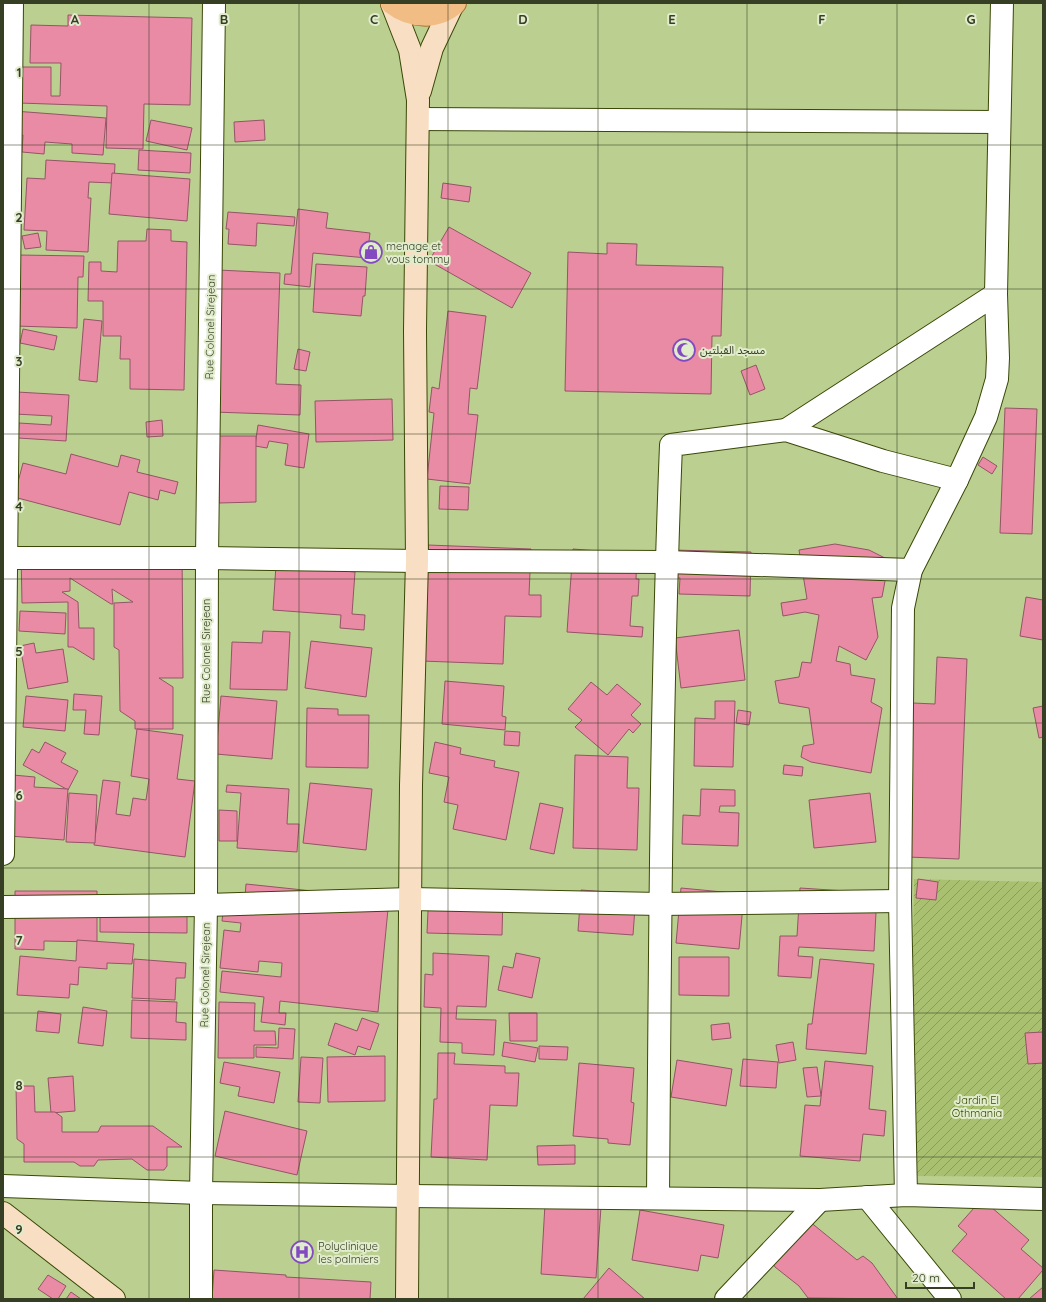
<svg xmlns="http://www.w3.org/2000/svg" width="1046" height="1302" viewBox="0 0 1046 1302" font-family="Quicksand,'Noto Sans Arabic',sans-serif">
  <defs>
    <pattern id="garden-furrows" width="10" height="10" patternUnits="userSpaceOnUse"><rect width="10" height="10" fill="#a8c070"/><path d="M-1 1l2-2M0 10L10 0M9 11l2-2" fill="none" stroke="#8a9d5c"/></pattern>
  </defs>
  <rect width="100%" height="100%" fill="#bbd090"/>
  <polygon fill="url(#garden-furrows)" points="914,879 1043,882 1043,1177 910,1176"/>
  <g fill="#e98ba4" stroke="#945466">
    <polygon points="68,15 192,18 190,105 144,104 143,149 106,148 107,106 19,103 20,67 51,67 51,96 60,96 61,63 30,63 31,25 68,26"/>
    <polygon points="14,111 106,118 103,155 72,153 72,144 45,142 44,154 22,152 23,135 12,134"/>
    <polygon points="151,120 192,128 187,150 146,141"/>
    <polygon points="264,120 265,140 235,142 234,122"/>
    <polygon points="139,150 191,153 190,173 138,170"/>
    <polygon points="46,160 115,164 114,183 89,182 88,198 91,198 88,252 46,250 47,231 24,230 27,178 45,179"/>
    <polygon points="112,173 190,179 187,221 109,214"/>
    <polygon points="443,183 471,187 469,202 441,198"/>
    <polygon points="298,209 328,213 326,228 370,233 367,258 313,253 310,287 284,284 285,274 291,274"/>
    <polygon points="228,212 295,217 294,226 257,223 256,246 228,244 229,229 226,229"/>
    <polygon points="449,227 531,273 512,308 429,261"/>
    <polygon points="147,229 171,230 171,241 187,242 184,390 130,389 130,359 120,359 121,336 103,336 103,301 88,301 89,262 101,262 101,271 117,272 118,241 146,241"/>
    <polygon points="38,233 41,247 25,249 22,236"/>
    <polygon points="607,243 637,244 636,265 723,267 721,336 712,336 711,394 565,391 568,252 607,254"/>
    <polygon points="18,255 84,256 83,277 78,277 77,328 16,326"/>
    <polygon points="316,264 367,267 365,296 363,296 361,316 313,312"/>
    <polygon points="218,270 280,273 276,384 301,385 300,415 213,412"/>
    <polygon points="448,311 486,316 477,389 470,388 468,414 478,415 470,484 427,479 434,413 429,412 432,387 439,389"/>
    <polygon points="84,319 102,321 97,382 79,380"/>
    <polygon points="23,329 57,336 54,350 20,343"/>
    <polygon points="298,349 310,352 306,371 294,369"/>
    <polygon points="756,365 765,389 750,395 741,371"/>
    <polygon points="17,392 69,395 66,441 18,438 19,423 51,425 52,416 15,414"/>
    <polygon points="392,399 393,440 316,442 315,401"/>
    <polygon points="1005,408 1037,409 1032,534 1000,533"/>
    <polygon points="162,420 163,436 147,437 146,422"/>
    <polygon points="258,425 309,434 304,468 285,465 288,444 269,441 267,448 255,446"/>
    <polygon points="219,436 256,436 256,502 219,503"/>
    <polygon points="71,454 118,467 121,455 140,460 137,472 178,482 175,494 160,490 158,500 129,492 120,525 14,497 23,463 66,474"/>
    <polygon points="983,457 997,466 992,474 978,465"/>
    <polygon points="440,486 469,487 468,510 439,509"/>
    <polygon points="835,544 869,550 889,560 882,597 872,598 878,637 866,660 839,646 836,661 850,664 851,675 875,679 871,702 882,708 871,773 811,762 801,757 803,746 814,744 809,708 779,703 775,681 799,677 802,662 811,663 819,615 805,612 783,616 781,603 807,599 799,550"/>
    <polygon points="428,545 531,549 529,595 541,595 541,617 505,616 503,664 421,661"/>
    <polygon points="182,548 183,678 159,678 173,687 173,729 135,729 135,721 120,711 119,650 114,647 114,603 133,602 112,589 113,604 111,604 70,578 70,591 62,592 78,602 79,628 94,628 94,660 73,647 68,647 68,602 22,603 21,554"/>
    <polygon points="573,549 637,554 636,579 639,579 638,596 632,596 630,626 643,627 642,637 567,632"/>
    <polygon points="673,550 751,552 750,596 679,594 680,578 672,578"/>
    <polygon points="276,565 355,572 352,614 365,615 364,630 340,628 341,615 273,610"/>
    <polygon points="1026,597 1043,600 1043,640 1020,636"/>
    <polygon points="20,611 66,613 65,634 19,631"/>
    <polygon points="739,630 745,680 681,688 675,638"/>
    <polygon points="263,631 290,632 287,690 230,689 232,642 262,643"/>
    <polygon points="311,641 372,648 366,697 305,688"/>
    <polygon points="34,643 36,653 63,649 68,682 28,689 20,646"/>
    <polygon points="937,657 967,659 959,859 907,857 913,703 935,704"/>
    <polygon points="445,681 504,686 502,716 506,717 505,730 442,724"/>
    <polygon points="591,682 607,695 617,684 641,704 631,715 641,724 633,733 629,729 608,755 575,727 582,720 568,709"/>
    <polygon points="74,694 102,696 99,735 84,734 86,710 73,710"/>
    <polygon points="26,696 68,700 65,731 23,727"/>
    <polygon points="221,696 277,701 272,759 216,754"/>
    <polygon points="715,701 735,701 733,767 694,766 695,718 715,719"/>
    <polygon points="1043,706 1043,737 1039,738 1033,708"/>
    <polygon points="307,708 338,709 338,715 369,715 368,768 306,767"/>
    <polygon points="738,710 751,712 749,725 736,723"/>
    <polygon points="137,729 183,735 177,779 195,781 185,857 94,845 103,780 120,782 116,814 130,816 133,798 146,800 149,779 131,776"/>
    <polygon points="505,731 520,732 519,746 504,745"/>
    <polygon points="45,742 66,753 61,762 78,771 68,790 23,765 32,749 39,753"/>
    <polygon points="435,742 461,748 460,754 495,761 494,767 519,772 506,840 453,829 458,805 444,802 449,777 429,773"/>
    <polygon points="575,755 628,757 627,788 639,788 637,850 573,848"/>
    <polygon points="784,765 803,767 802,776 783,774"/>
    <polygon points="13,775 35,777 34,787 68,789 64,840 9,836"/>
    <polygon points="310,783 372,789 366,850 303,843"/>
    <polygon points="227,785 289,789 287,824 299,824 297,852 237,848 241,793 226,792"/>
    <polygon points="701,789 735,790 735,806 720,806 719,812 739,813 738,846 682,844 683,815 700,816"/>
    <polygon points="69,793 97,795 95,843 66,842"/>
    <polygon points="870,793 876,842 814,848 809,800"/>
    <polygon points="540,803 563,808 554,854 530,849"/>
    <polygon points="219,810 237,811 237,841 219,841"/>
    <polygon points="918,879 938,882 936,900 916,898"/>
    <polygon points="246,884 389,899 378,1012 280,1001 279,1013 286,1013 285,1025 261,1022 264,997 220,992 222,971 281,977 282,963 259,961 258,972 220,968 224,930 240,932 241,923 222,921 225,895 245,897"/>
    <polygon points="681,888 744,894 739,949 676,943"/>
    <polygon points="800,888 877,893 874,951 799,947 798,956 813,957 811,978 778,976 780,936 797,936"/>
    <polygon points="429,889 503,894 502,935 427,933"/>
    <polygon points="581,890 636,894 633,935 578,931"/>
    <polygon points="15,891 97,891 97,942 44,941 44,950 15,949"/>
    <polygon points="100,896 187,896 187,933 100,932"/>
    <polygon points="77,940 134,944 132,964 107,963 107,969 79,967 78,985 70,984 69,998 17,995 20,956 76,961"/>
    <polygon points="433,953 489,956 486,1007 457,1006 456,1019 496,1020 494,1055 462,1053 462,1043 440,1042 441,1008 424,1007 425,974 433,975"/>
    <polygon points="516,953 540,958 532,998 498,990 503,966 513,968"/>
    <polygon points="679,957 729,957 729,996 679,995"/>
    <polygon points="134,959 186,963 185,978 176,978 175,1000 132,998"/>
    <polygon points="820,959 874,964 866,1054 806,1049 808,1024 812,1024"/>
    <polygon points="132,1000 177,1002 176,1022 186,1023 186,1040 131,1038"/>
    <polygon points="219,1002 255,1003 254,1031 275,1031 276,1045 254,1045 254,1058 218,1058"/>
    <polygon points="83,1007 107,1011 103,1046 78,1043"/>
    <polygon points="38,1011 61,1014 59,1033 36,1031"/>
    <polygon points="509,1013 537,1013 537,1041 510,1041"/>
    <polygon points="362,1018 379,1024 370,1050 358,1046 355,1055 328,1045 335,1023 357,1031"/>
    <polygon points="729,1023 731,1038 712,1040 711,1025"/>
    <polygon points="279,1028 295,1029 293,1059 256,1057 256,1047 278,1048"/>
    <polygon points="1043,1032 1043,1063 1028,1064 1025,1033"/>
    <polygon points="504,1042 538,1048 535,1062 502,1056"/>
    <polygon points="793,1042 796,1060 779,1063 776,1045"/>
    <polygon points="539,1046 568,1047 567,1060 539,1059"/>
    <polygon points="438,1053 455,1053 454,1064 505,1066 505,1073 519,1073 517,1106 490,1105 487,1160 431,1157 434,1099 437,1099"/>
    <polygon points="385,1056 385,1101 328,1102 327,1057"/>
    <polygon points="301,1057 323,1058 320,1103 298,1102"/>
    <polygon points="743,1059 778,1062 776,1088 740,1086"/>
    <polygon points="677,1060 732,1069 726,1106 671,1097"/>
    <polygon points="825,1061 873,1066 869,1109 886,1111 884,1136 863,1134 860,1161 800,1156 805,1105 820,1106"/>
    <polygon points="224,1062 280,1072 274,1103 238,1096 240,1087 220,1083"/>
    <polygon points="579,1063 634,1068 631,1102 634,1103 630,1145 608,1143 608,1139 573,1136"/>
    <polygon points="817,1067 821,1096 807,1097 803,1068"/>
    <polygon points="73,1076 75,1111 51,1113 48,1078"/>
    <polygon points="16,1086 34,1086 35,1112 55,1112 62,1117 62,1132 98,1132 101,1126 153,1126 182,1147 167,1147 167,1166 164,1170 147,1170 132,1159 98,1160 94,1166 80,1166 74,1162 24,1162 24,1144 17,1139"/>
    <polygon points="225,1111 307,1131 297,1175 215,1156"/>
    <polygon points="575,1145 575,1164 538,1165 537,1146"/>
    <polygon points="982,1199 1029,1240 1021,1249 1043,1268 1043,1270 1018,1299 1006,1299 952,1251 967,1234 958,1226"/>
    <polygon points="545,1204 601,1207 596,1278 541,1274"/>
    <polygon points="640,1210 724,1225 718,1258 701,1255 698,1271 632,1260"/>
    <polygon points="809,1221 857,1260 863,1256 872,1263 898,1299 808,1298 799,1286 775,1267 771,1261"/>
    <polygon points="609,1268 645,1299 583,1299"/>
    <polygon points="214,1270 286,1275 286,1277 371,1282 370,1299 212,1299"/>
    <polygon points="48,1275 66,1286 58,1299 53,1299 38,1289"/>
    <polygon points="1043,1287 1043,1299 1029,1299"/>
    <polygon points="71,1292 81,1299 66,1299"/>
  </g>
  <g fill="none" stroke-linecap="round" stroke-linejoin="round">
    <g stroke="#394806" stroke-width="24">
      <g id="street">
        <polyline points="418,119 999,122"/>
        <polyline points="786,430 996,294"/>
        <polyline points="3,558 207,558 417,561 667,562 911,570"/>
        <polyline points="3,854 12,3"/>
        <polyline points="3,907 206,905 411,899 660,904 900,901"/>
        <polyline points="3,1186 201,1193 408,1196 820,1200 906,1195 1043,1199"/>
        <polyline points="906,1195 900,901 903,608 911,570 957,480 986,417 997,379 998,358 996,294 1002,3"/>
        <polyline points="867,1197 950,1299"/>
        <path d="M658 1198C660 947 661 696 671 445L786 430 883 461 957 480"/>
        <polyline points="201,1299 201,1193 206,905 207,558 214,3"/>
        <polyline points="726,1299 820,1200"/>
      </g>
    </g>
    <g stroke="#394806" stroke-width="24">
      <g id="secondary">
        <polyline points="392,4 410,50 418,100 415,331 417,561 411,785 407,1299"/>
        <polyline points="420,91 432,48 452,6"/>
        <polyline points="3,1213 114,1299"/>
      </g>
    </g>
    <g stroke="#aa742e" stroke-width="24">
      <path id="primary" d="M392 3C410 17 437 20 455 3"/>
    </g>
    <use href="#street" stroke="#fff" stroke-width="22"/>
    <use href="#secondary" stroke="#f8dec2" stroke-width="22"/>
    <use href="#primary" stroke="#f2bd85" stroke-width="22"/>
  </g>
  <path fill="none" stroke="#363e24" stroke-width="1" stroke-opacity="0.55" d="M149 3V1299M299 3V1299M448 3V1299M598 3V1299M747 3V1299M897 3V1299M3 145H1043M3 289H1043M3 434H1043M3 579H1043M3 723H1043M3 868H1043M3 1013H1043M3 1157H1043"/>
  <defs>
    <g id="shop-ring" transform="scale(1.15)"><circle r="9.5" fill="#e1eccc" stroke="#8249c0" stroke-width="1.5"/><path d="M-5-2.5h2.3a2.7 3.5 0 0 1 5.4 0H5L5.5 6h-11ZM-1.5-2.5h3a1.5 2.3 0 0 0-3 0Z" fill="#8249c0"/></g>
    <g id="mosque-ring" transform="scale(1.15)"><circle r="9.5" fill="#e1eccc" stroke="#8249c0" stroke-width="1.5"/><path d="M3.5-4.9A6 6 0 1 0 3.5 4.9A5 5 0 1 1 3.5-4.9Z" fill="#8249c0"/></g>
    <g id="hospital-ring" transform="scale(1.15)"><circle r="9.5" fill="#e1eccc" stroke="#8249c0" stroke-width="1.5"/><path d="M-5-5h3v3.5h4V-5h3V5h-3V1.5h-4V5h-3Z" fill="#8249c0"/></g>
  </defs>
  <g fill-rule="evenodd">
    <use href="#shop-ring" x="371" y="252"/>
    <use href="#mosque-ring" x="684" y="350"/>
    <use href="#hospital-ring" x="302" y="1252"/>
  </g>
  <g text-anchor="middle" stroke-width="4" stroke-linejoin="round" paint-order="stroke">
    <g font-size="11" fill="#363e24" stroke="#e1eccc" text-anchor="start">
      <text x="386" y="250">menage et<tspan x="386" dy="13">vous tommy</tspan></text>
      <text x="700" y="354">مسجد القبلتين</text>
      <text x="318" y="1250">Polyclinique<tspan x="318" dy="13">les palmiers</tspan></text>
    </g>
    <g font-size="11" fill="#363e24" stroke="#e1eccc">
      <text transform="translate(210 327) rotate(-89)" y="4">Rue Colonel Sirejean</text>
      <text transform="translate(206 651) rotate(-90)" y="4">Rue Colonel Sirejean</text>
      <text transform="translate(205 975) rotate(-89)" y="4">Rue Colonel Sirejean</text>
    </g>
    <g font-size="11" fill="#374602" stroke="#e1eccc">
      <text x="977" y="1104">Jardin El<tspan x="977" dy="13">Othmania</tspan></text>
    </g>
  </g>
  <g font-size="13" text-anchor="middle" font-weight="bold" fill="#363e24" stroke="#e1eccc" stroke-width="4" stroke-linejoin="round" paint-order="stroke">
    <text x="75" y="24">A</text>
    <text x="224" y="24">B</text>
    <text x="374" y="24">C</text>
    <text x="523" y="24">D</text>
    <text x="672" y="24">E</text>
    <text x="822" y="24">F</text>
    <text x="971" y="24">G</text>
    <text x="19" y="77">1</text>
    <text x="19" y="222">2</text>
    <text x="19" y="366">3</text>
    <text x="19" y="511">4</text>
    <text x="19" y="656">5</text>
    <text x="19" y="800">6</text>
    <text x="19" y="945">7</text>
    <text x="19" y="1090">8</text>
    <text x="19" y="1234">9</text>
  </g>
  <rect width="1046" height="1302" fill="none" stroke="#363e24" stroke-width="8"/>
  <path d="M906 1282v6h68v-6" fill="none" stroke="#363e24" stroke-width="2"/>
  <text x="912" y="1282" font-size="12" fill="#363e24" stroke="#e1eccc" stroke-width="3" paint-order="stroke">20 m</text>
</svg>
